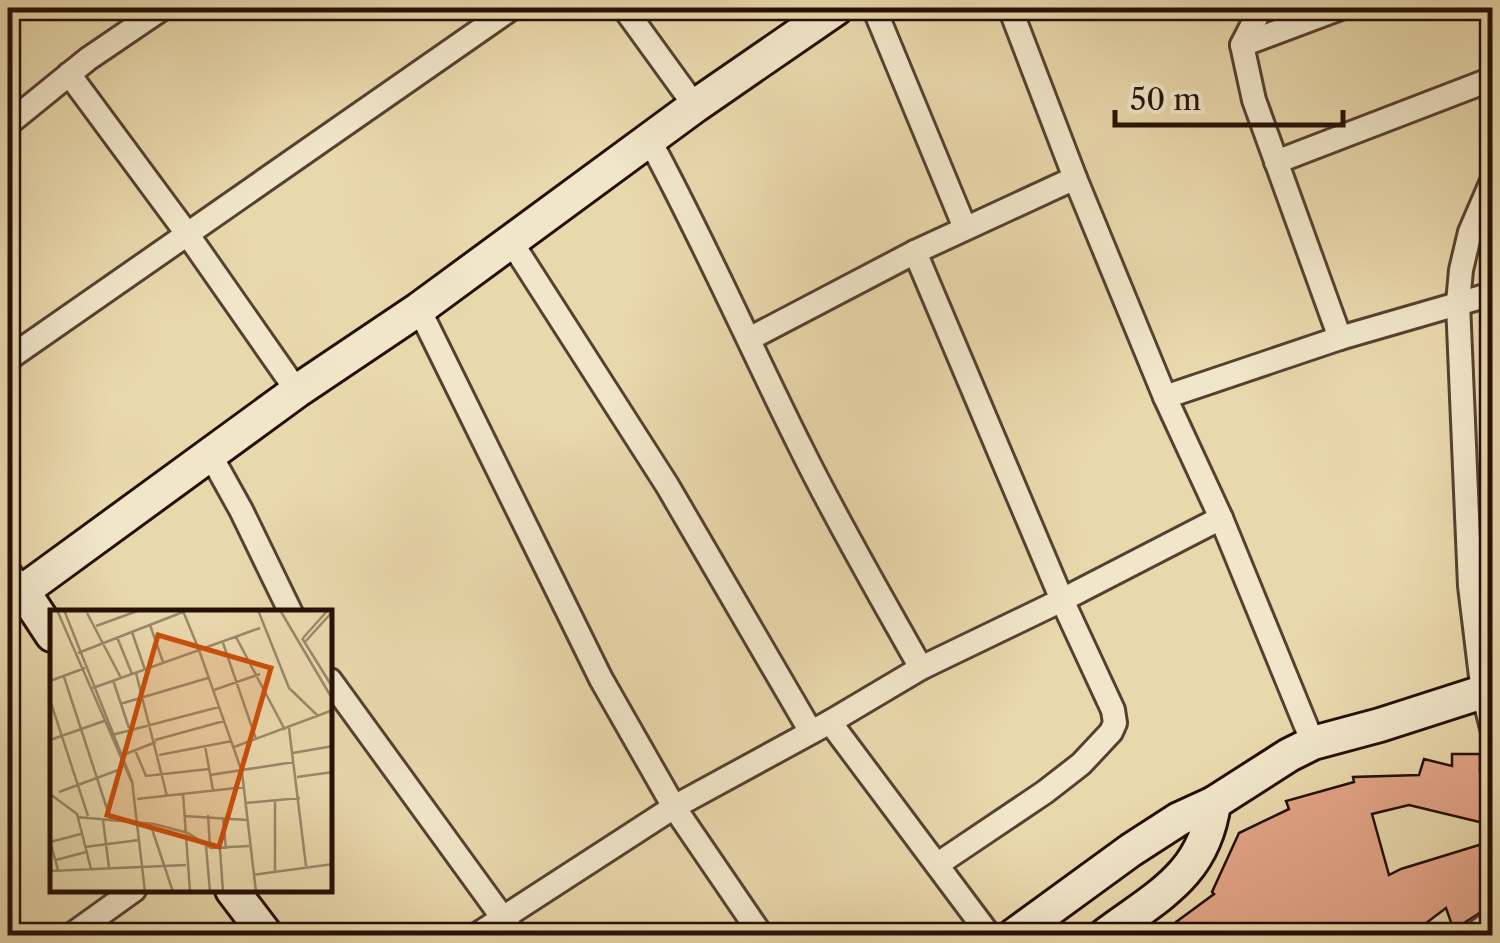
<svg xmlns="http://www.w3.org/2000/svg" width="1500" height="943" viewBox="0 0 1500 943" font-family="'Libre Caslon Text',serif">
  <rect width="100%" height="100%" fill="#e9d8ac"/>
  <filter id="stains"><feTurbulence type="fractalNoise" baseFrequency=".002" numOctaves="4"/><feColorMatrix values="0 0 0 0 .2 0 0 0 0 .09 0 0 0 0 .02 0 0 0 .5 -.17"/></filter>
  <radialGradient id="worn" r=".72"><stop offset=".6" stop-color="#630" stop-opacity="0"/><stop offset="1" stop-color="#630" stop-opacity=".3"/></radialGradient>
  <polygon fill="#e2a588" stroke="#250f06" stroke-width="2.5" points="1452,754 1480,754 1480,772 1492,825 1409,805 1372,814 1389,875 1401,869 1492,841 1492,907 1484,910 1461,925 1453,928 1446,908 1409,936 1157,936 1214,894 1212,892 1239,833 1289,809 1286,801 1354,782 1353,777 1419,775 1424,759 1452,766"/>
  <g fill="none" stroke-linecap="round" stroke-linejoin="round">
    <g stroke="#564130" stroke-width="28">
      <g id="street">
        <polyline points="624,8 695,106"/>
        <polyline points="874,8 965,228"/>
        <polyline points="1010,8 1075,178 1165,397 1221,518 1313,743"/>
        <polyline points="1261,8 1242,45 1254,100 1340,338"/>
        <polyline points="1242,45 1341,8"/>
        <polyline points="69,74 188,235 297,391"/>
        <polyline points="8,124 88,59 163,8"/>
        <path d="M650 141C704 241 750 346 801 448 838 523 880 595 921 668"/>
        <polyline points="1276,162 1492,79"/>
        <polyline points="1492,181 1470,232 1461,270 1458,303 1470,586 1483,693 1492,728"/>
        <polyline points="512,243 667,485 811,732"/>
        <polyline points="915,252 1062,600 1113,710 1115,723 1111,732 1081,764 1045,792 938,864"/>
        <polyline points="419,309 601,679 674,807 762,936"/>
        <polyline points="749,339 915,252 1075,178"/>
        <polyline points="8,359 512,8"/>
        <polyline points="1165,397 1340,338 1492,294"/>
        <polyline points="211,456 241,510 291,613"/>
        <polyline points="8,570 23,591 8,604"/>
        <polyline points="330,680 516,936"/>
        <polyline points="830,722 990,936"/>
        <polyline points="70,936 134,890"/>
        <polyline points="475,936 674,807 830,722 921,668 1062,600 1221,518"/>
        <polyline points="1471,936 1492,922"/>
      </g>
    </g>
    <g stroke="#250f06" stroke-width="38">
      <g id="secondary">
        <polyline points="52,635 23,591 297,391 419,309 695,106 837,8"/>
        <polyline points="232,890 267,936"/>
        <polyline points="1013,936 1131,850 1179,819 1214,803 1289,755 1313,743 1380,725 1492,689"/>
        <path d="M1104 936C1157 896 1204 876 1214 803"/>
      </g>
    </g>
    <use href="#street" stroke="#f1e6c9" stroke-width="22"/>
    <use href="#secondary" stroke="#f1e6c9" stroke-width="32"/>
  </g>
  <g transform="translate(50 610)">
    <rect width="282" height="282" fill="#e9d8ac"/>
    <path fill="none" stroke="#9b886a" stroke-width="2.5" d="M7 0 83 175M14 0 82 171 95 282M208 0 239 78 268 106M230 0 283 90M133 1 149 40 210 18M37 3 71 68M100 15 113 52M46 16 90 0M82 22 95 60M67 27 82 64M186 27 235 120M252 28 283 78M253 28 278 0M173 33 206 129M254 33 283 1M28 43 133 2M86 63 117 186M14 67 61 211M63 70 79 118M0 71 35 58M40 79 149 40 192 162 206 282M164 80 210 64M0 90 38 206M70 94 158 68M239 118 256 256M62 125 169 97M0 130 54 111M105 130 174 111M155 136 163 180M184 137 283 100M85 140 96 166 159 159M243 143 283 136M73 145 106 132M109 145 182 131M160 165 244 152M247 167 283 162M9 182 71 159M133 183 140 282M0 184 27 204 41 259M87 189 195 177M196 193 250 188M158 205 160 237M134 206 197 210M27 207 104 214 138 223 161 238 199 236M173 208 176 239M53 210 59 258M100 213 123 282M0 231 8 260M0 232 31 224M156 236 160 282M35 237 89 230M170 239 173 282M6 250 36 242M0 261 136 255M225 261V191M203 265 283 254"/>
    <path fill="#cb4e0b" fill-opacity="0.15" stroke="#cb4e0b" stroke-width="5" d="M108 25 221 58 169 237 57 205Z"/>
    <rect width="282" height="282" fill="none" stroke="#250f06" stroke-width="5"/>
  </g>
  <rect width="1500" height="943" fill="none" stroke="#e9d8ac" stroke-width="40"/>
  <rect x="10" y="10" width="1480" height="923" fill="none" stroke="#250f06" stroke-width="5"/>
  <rect x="20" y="20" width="1460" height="903" fill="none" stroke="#250f06" stroke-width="2.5"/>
  <path d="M1115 110v15h228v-15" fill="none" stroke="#250f06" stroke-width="5"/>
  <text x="1130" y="110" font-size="30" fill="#250f06" stroke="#f1e6c9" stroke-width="8" paint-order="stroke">50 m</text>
  <rect width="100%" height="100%" filter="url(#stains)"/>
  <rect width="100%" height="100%" fill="url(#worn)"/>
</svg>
